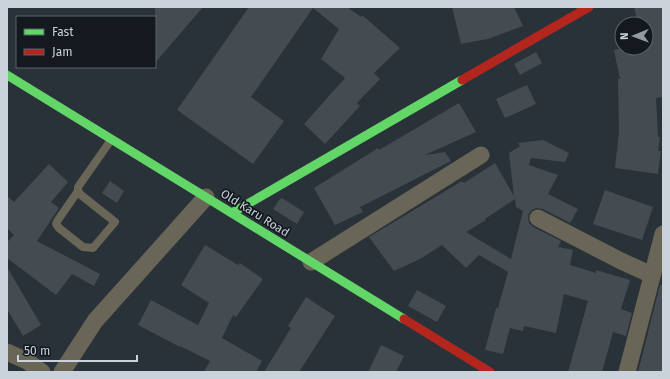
<svg xmlns="http://www.w3.org/2000/svg" width="670" height="379" viewBox="0 0 670 379" font-family="'Fira Sans',sans-serif">
  <rect width="100%" height="100%" fill="#2a3239"/>
  <g fill="#444b51" fill-rule="evenodd">
    <polygon points="155,7 203,7 155,63"/>
    <polygon points="249,7 347,7 361,17 362,15 400,48 374,73 380,79 357,103 360,106 325,144 304,124 345,78 321,59 339,29 313,8 251,97 284,121 253,164 177,110"/>
    <polygon points="452,7 514,7 523,26 488,39 461,44"/>
    <polygon points="634,7 663,7 663,97 656,98 658,137 660,137 658,151 661,151 658,174 615,168 619,133 618,79 620,79 614,50 624,48 646,48 646,24 638,24"/>
    <polygon points="536,52 542,63 520,75 514,64"/>
    <polygon points="527,85 536,104 505,118 496,99"/>
    <polygon points="459,103 476,132 425,155 445,152 451,161 360,207 363,212 335,225 314,188 378,148 379,150"/>
    <path d="M543 140 569 153 565 162 531 158 529 165 558 175 548 194 578 209 570 223 543 209 537 208 532 210 529 213 528 218 529 223 533 227 561 241 558 247 573 250 570 265 596 273V270L630 280 621 309 632 313 626 336 613 332 602 372H568L588 301 564 294 556 333 524 326 523 331 510 328 503 354 485 350 496 308H498L508 272 479 255 466 268 442 245 420 259 394 271 369 237 462 181 464 183 495 163 514 196 509 153 520 146 518 143ZM515 199 516 207 523 211 511 259 466 232 486 220 485 219Z"/>
    <polygon points="49,164 68,182 51,202 59,208 37,241 100,274 94,286 72,274 56,295 7,258 7,242 14,235 7,228 7,196 14,202"/>
    <polygon points="110,181 124,191 117,203 102,193"/>
    <polygon points="605,190 653,207 642,240 593,224"/>
    <polygon points="282,198 304,212 297,224 273,209 279,200"/>
    <polygon points="205,245 238,265 240,263 263,279 236,317 233,315 222,338 262,361 256,372 204,372 210,361 180,346 180,347 138,325 151,300 198,325 209,303 181,285"/>
    <polygon points="7,267 41,325 23,336 7,309"/>
    <polygon points="660,285 663,285 663,372 638,372"/>
    <polygon points="417,290 446,306 437,322 408,306"/>
    <polygon points="306,297 335,316 299,372 264,372 291,328 288,326"/>
    <polygon points="381,345 404,356 396,372 368,372"/>
  </g>
  <g fill="none" stroke-linecap="round" stroke-linejoin="round">
    <polyline stroke="#696557" stroke-width="8" points="78,191 81,195 115,222 93,248 83,247 59,228 56,224 58,220 78,191 78,187 111,140"/>
    <g stroke="#696557" stroke-width="17">
      <polyline points="538,218 621,261 652,275"/>
      <polyline points="311,262 481,155"/>
      <polyline points="7,352 27,361 42,372"/>
      <polyline points="62,372 95,321 206,197"/>
      <polyline points="627,372 663,234"/>
    </g>
    <g stroke="#63d668" stroke-width="9">
      <polyline points="7,75 404,319"/>
      <polyline points="232,213 462,80"/>
    </g>
    <g stroke="#b3261e" stroke-width="9">
      <polyline points="462,80 589,7"/>
      <polyline points="404,319 490,372"/>
    </g>
  </g>
  <g text-anchor="middle" stroke-width="3.5" stroke-linejoin="round" paint-order="stroke">
    <g font-size="12" fill="#cad3db" stroke="#13191f">
      <text transform="translate(255 213) rotate(32)" y="4">Old Karu Road</text>
    </g>
  </g>
  <rect width="670" height="379" fill="none" stroke="#cad3db" stroke-width="16"/>
  <rect x="16" y="16" width="140" height="52" fill="#13191f" stroke="#5c636a"/>
  <rect x="24" y="29" width="20" height="6" fill="#63d668" stroke="#5c636a"/>
  <text x="52" y="36" font-size="12" fill="#cad3db">Fast</text>
  <rect x="24" y="49" width="20" height="6" fill="#b3261e" stroke="#5c636a"/>
  <text x="52" y="56" font-size="12" fill="#cad3db">Jam</text>
  <g transform="translate(634 36) rotate(269)"><circle r="19" fill="#13191f" stroke="#5c636a"/>
  <path d="M0-3L7 15L0 10L-7 15Z" fill="#929ba2"/>
  <text y="-6" font-size="11" font-weight="bold" text-anchor="middle" fill="#cad3db">N</text>
  </g>
  <path d="M18 355v6h119v-6" fill="none" stroke="#cad3db" stroke-width="2"/>
  <text x="24" y="355" font-size="12" fill="#cad3db" stroke="#13191f" stroke-width="3" paint-order="stroke">50 m</text>
</svg>
